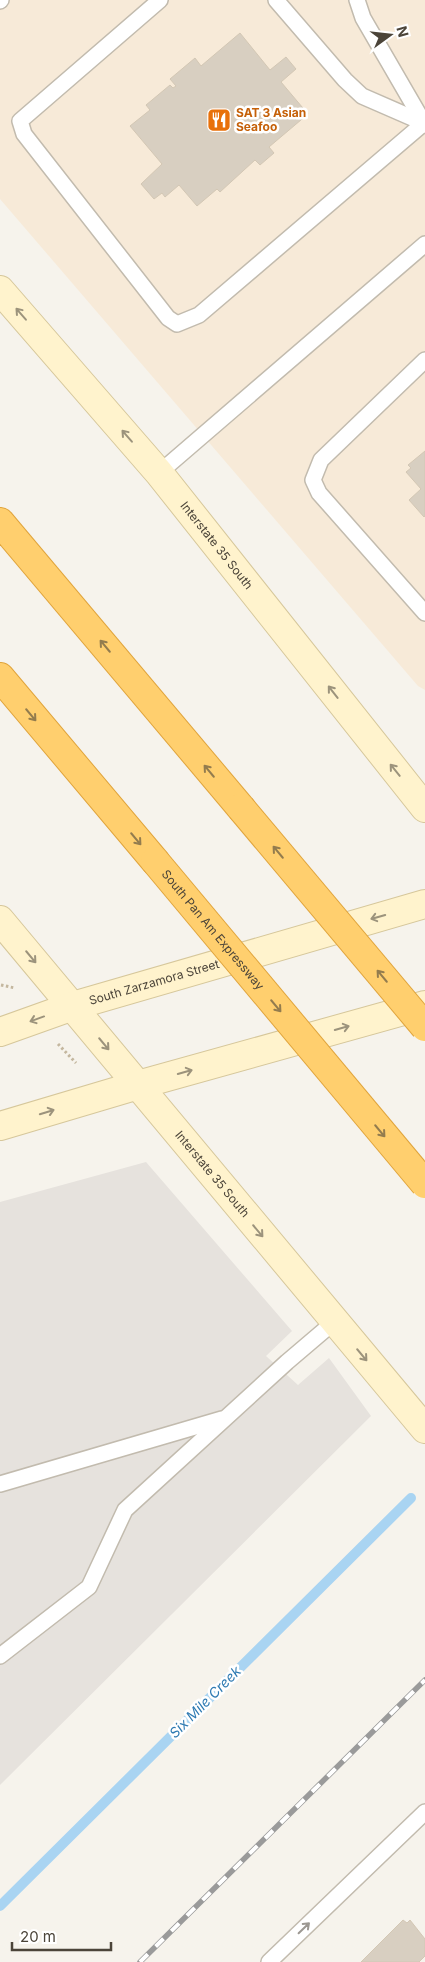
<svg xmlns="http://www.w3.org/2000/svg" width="425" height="1962" viewBox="0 0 425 1962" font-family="Inter,sans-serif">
  <rect width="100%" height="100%" fill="#f6f3ec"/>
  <polygon fill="#f7ead8" points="0,0 425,0 425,690 418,686 0,199"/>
  <polygon fill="#e6e2dd" points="146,1162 292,1331 266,1356 298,1385 329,1358 371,1416 0,1785 0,1202"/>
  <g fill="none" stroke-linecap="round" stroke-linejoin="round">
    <polyline stroke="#a9d4f2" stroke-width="10" points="0,1906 411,1498"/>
  </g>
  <g fill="#d8cfc1" stroke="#d3c7b4">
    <polygon points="240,33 270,70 286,57 296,69 281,82 308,114 269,147 274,153 260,165 255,160 220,192 217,189 197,206 179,185 165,197 162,193 154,199 141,184 162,164 130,126 150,110 146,105 170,85 173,88 176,86 170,79 195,58 201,66"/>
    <polygon points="425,451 425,516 424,517 409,500 421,489 406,472 411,468 408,465"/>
    <polygon points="403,1920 407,1923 410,1920 425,1939 425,1956 419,1962 361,1962"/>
  </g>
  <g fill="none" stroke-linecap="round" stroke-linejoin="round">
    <g stroke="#c2bbae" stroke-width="18">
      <g id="lane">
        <polyline points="160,0 20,121 24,134 168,318 177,324 199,315 424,123"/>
        <polyline points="276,0 345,80 362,96 424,123"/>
        <polyline points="357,0 363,18 425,125"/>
        <polyline points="0,1 1,0"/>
        <polyline points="425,360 321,460 313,480 319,493 425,613"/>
        <polyline points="159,473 425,244"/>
        <polyline points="0,1484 222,1419"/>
        <polyline points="0,1656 89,1587 125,1510 287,1362 334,1322"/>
        <polyline points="269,1962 425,1812"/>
      </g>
    </g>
    <g stroke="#d6c79b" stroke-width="30">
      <g id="secondary">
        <path id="s1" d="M0 290 159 473 425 808"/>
        <path id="s2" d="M0 920 425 1429"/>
        <path id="s3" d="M0 1032 73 1006 425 904"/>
        <polyline points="0,1126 138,1085 425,1005"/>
      </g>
    </g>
    <g stroke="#e0a43c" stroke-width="30">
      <g id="highway">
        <polyline points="0,522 241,808"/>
        <polyline points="0,677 155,861"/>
      </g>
    </g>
    <g stroke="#c4b79f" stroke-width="3" stroke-dasharray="2.5 2.5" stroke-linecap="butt">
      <polyline points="1,985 15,988"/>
      <polyline points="58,1044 76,1063"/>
    </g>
    <use href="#lane" stroke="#fff" stroke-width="15"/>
    <use href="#secondary" stroke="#fff3cd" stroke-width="28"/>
    <use href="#highway" stroke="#ffcf6e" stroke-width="28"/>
    <g stroke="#9a9a9a" stroke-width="5.5">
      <polyline id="rail" points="140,1962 425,1680"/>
    </g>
    <use href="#rail" stroke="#fff" stroke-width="4" stroke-dasharray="11" stroke-linecap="butt"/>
    <g stroke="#e0a43c" stroke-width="30" stroke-linecap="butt">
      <g id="highway-bridge">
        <polyline points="241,808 425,1027"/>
        <path id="s4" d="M155 861 425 1184"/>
      </g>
    </g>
    <use href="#highway-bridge" stroke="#ffcf6e" stroke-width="28"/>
  </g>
  <defs><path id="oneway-shaft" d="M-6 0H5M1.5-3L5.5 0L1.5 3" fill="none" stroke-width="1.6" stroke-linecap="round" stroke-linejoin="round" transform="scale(1.25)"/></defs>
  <g stroke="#9c937c">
    <use href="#oneway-shaft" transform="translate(21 314) rotate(-131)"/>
    <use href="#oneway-shaft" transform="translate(127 436) rotate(-131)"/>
    <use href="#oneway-shaft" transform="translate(333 692) rotate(-128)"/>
    <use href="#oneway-shaft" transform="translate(395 770) rotate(-129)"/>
    <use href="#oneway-shaft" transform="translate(378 917) rotate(164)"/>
    <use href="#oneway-shaft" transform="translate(31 957) rotate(50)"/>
    <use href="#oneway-shaft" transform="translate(37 1019) rotate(160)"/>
    <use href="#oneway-shaft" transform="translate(342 1028) rotate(-16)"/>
    <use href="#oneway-shaft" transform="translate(104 1044) rotate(50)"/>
    <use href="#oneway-shaft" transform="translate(185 1072) rotate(-16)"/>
    <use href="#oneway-shaft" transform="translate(47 1112) rotate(-17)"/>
    <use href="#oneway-shaft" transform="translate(258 1231) rotate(50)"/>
    <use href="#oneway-shaft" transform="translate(362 1355) rotate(50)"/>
  </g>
  <g stroke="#937c4e">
    <use href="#oneway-shaft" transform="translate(105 646) rotate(-130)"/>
    <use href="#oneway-shaft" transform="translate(31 715) rotate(50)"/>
    <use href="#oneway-shaft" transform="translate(209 771) rotate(-130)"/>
    <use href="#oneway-shaft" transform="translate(136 839) rotate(50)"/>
    <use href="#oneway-shaft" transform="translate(278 852) rotate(-130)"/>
    <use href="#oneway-shaft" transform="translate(382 976) rotate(-130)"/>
    <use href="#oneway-shaft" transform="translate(276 1006) rotate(50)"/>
    <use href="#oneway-shaft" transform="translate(380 1131) rotate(50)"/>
  </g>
  <use stroke="#9c9892" href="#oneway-shaft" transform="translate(304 1928) rotate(-44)"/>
  <defs>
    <g id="restaurant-square" transform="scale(1.25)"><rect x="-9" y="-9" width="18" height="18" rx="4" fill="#e8710a" stroke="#fff"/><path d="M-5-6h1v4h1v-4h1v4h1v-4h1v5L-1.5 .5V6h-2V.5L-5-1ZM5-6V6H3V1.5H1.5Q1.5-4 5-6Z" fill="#fff"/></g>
  </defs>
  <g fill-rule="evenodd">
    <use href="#restaurant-square" x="219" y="120"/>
  </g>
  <g text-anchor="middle" stroke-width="5" stroke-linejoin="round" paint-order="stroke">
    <g font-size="12" font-weight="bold" fill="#c56008" stroke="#fff" text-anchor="start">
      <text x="236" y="117">SAT 3 Asian<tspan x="236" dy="14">Seafoo</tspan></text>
    </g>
    <g font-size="12" fill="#4b4439" stroke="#fff">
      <text dy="4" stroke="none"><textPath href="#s1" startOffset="335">Interstate 35 South</textPath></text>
      <text dy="4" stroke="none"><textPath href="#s4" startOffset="90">South Pan Am Expressway</textPath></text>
      <text dy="4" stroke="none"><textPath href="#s3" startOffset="162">South Zarzamora Street</textPath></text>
      <text dy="4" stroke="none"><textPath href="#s2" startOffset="331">Interstate 35 South</textPath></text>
    </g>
    <g font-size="14" font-style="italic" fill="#2e7ab2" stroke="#fff">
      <text transform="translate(205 1702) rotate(-45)" y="5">Six Mile Creek</text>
    </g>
  </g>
  <g transform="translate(390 35) rotate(75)" stroke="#ffffff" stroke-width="4" paint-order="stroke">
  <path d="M0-4L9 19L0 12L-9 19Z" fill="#4b4439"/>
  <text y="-8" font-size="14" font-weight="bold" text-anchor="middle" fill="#4b4439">N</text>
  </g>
  <path d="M12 1942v8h99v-8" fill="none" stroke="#4b4439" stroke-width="2.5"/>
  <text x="20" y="1942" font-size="15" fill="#4b4439" stroke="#ffffff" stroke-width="4" paint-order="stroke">20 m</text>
</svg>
